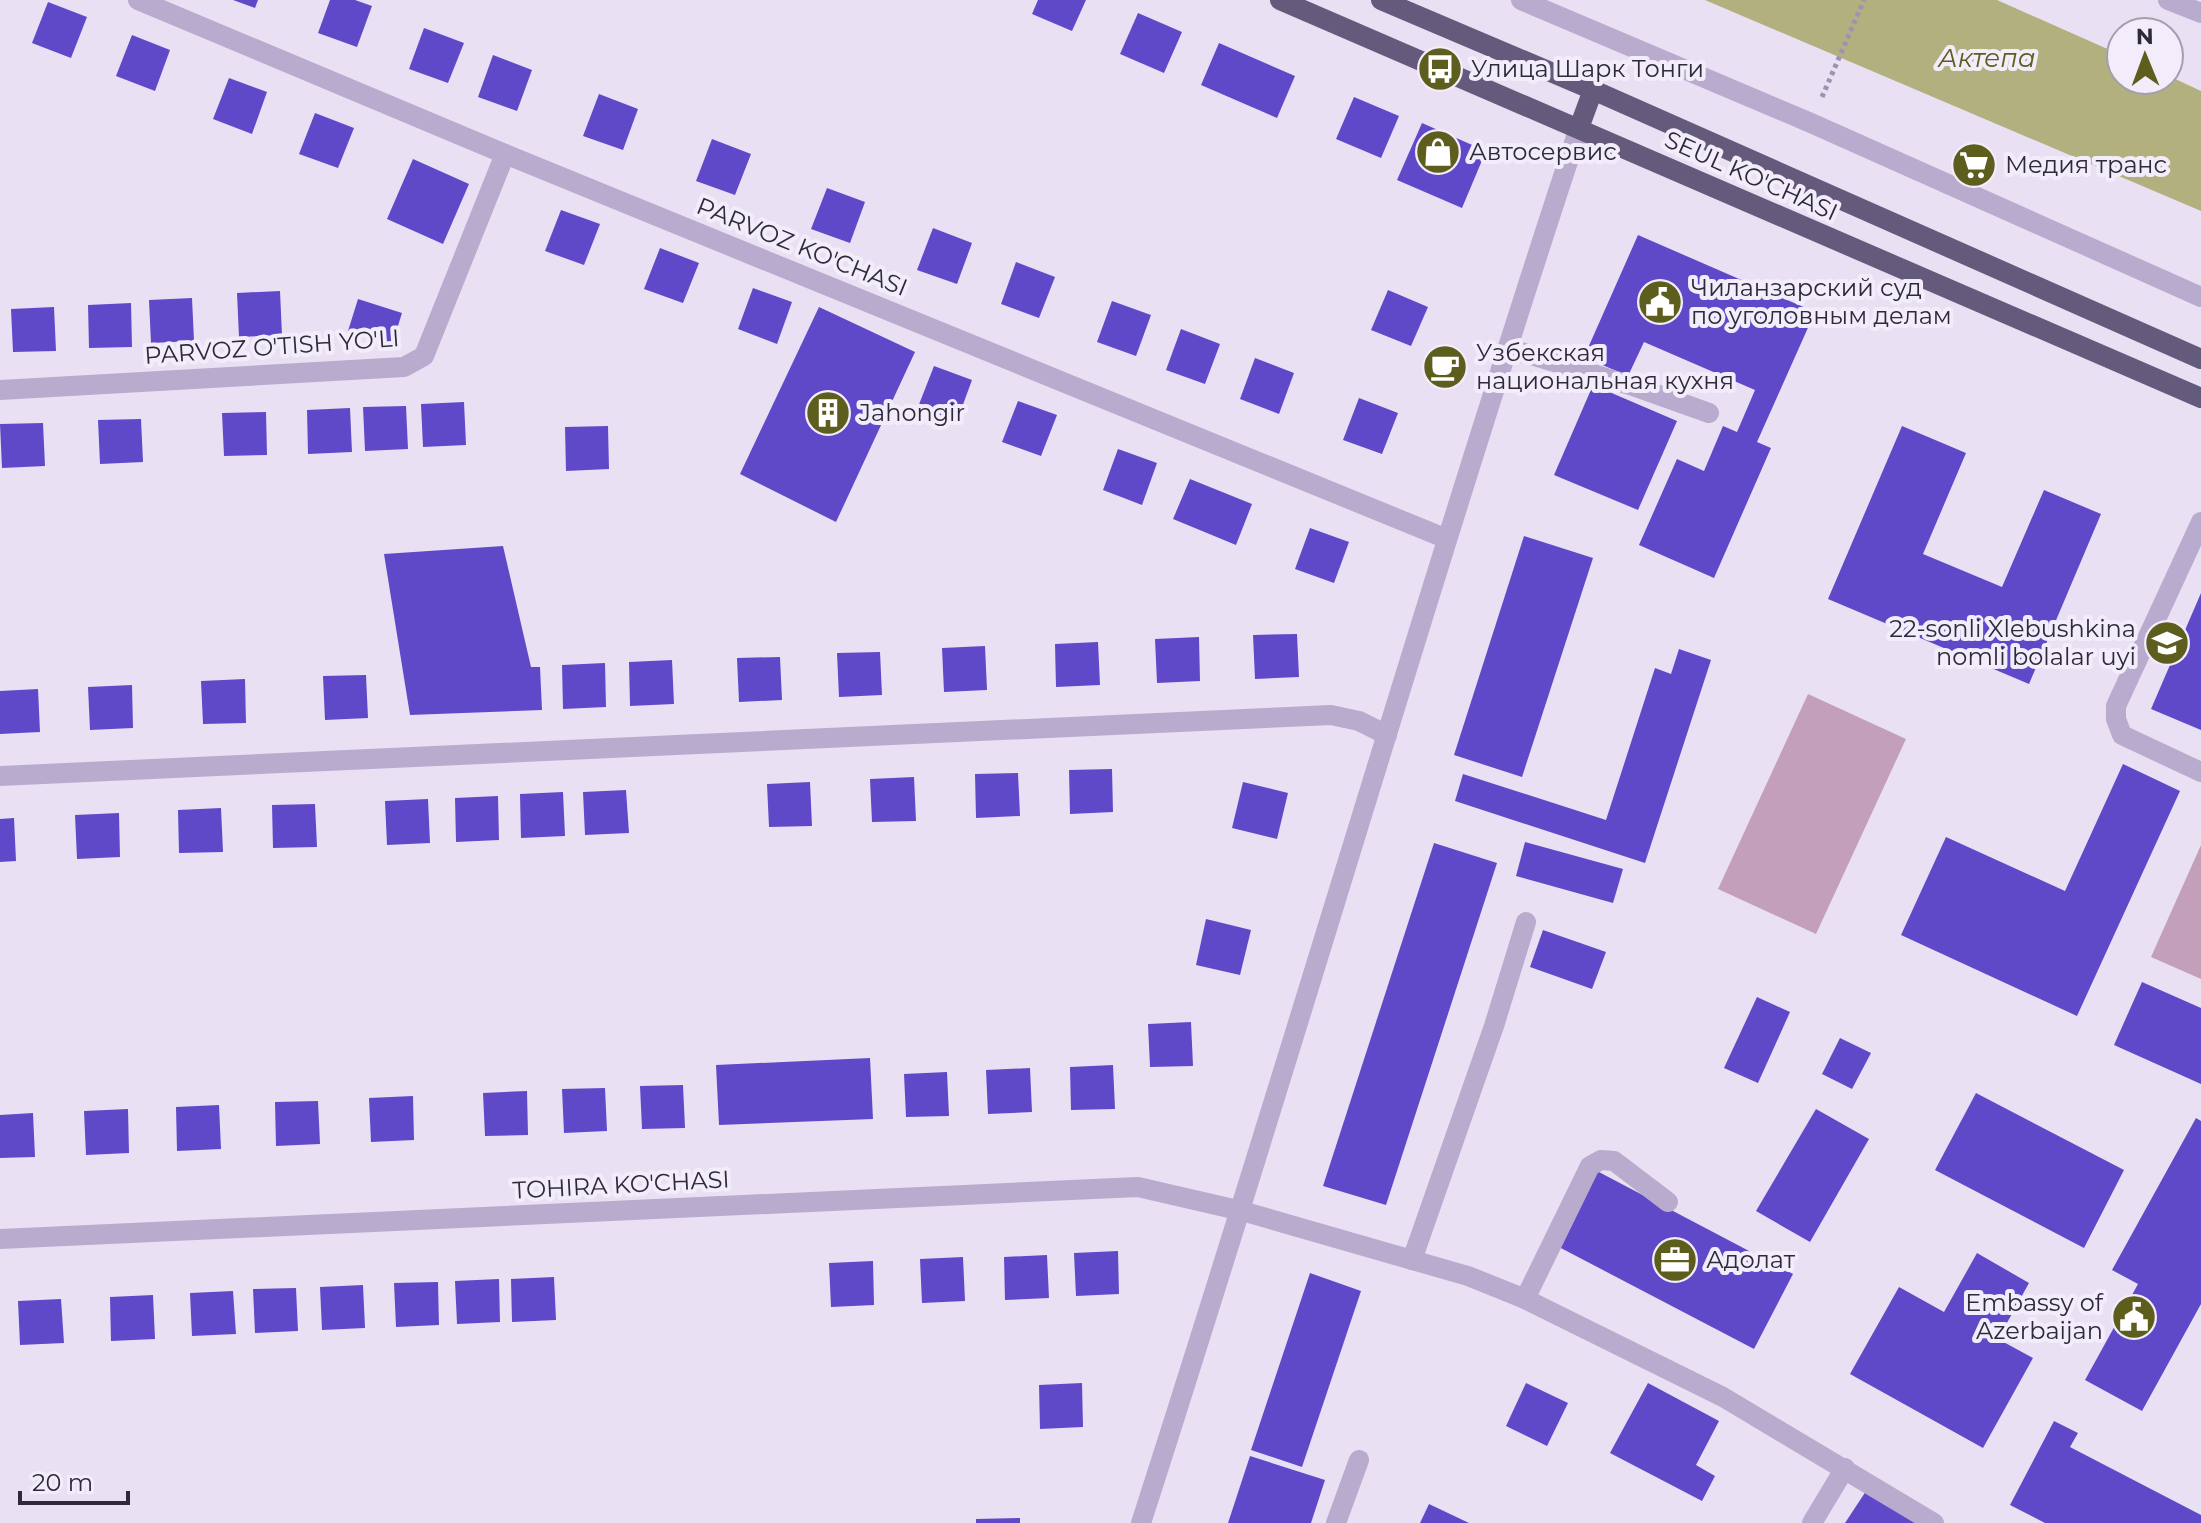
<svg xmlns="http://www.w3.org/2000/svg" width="2201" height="1523" viewBox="0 0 2201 1523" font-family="Montserrat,sans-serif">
  <rect width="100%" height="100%" fill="#e9e0f4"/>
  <g fill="#c49fba">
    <polygon points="1808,694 1906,739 1816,934 1718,889"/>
    <polygon points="2201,845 2201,979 2151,957"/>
  </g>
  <polygon fill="#b2b07e" points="1705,0 1997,0 2121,55 2121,80 2169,80 2169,76 2201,91 2201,211"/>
  <g fill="#6049c8">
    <polygon points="233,0 258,0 255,8"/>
    <polygon points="330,0 355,0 372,6 357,47 318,33"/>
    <polygon points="1038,0 1086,0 1072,31 1032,14"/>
    <polygon points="48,2 87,17 71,58 32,43"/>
    <polygon points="1138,13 1182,32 1164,73 1120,54"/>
    <polygon points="424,28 464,43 448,83 409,69"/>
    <polygon points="132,35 170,50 155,91 116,76"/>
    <polygon points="1219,43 1295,76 1277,118 1201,85"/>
    <polygon points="493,55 532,70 517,111 478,97"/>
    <polygon points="229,78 267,92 252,134 213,119"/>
    <polygon points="599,94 638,109 623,150 583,136"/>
    <polygon points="1354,97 1399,116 1381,158 1336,139"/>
    <polygon points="315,113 354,128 338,168 299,154"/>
    <polygon points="1422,123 1486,151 1462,208 1397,180"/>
    <polygon points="712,139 751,154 735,195 696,181"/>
    <polygon points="413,159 469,184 443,244 387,219"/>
    <polygon points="827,188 865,202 850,243 811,229"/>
    <polygon points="561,210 600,224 584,265 545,251"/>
    <polygon points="933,228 972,243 957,284 917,270"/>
    <polygon points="1638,235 1815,312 1757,442 1771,448 1714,578 1639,545 1677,459 1704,471 1723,426 1737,432 1755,390 1644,342 1628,376 1584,357"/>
    <polygon points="660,248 699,263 683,303 644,289"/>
    <polygon points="1016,262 1055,277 1039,318 1001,304"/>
    <polygon points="753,288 792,302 777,344 738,329"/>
    <polygon points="1388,290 1428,307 1411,346 1371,330"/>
    <polygon points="280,291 282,335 239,337 237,293"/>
    <polygon points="192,298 194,341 151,343 149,300"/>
    <polygon points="358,299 402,313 392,345 348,331"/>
    <polygon points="1112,301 1151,315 1136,356 1097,342"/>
    <polygon points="131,303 132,347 89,348 88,305"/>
    <polygon points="54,307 56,351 13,352 11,309"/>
    <polygon points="819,307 915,352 836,522 740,474"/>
    <polygon points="1181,329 1220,344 1205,384 1166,370"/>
    <polygon points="1255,358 1294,373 1279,414 1240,399"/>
    <polygon points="934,366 972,380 957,421 918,407"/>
    <polygon points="1593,385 1677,421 1638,510 1554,475"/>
    <polygon points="1359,398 1398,413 1382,454 1343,440"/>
    <polygon points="1018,401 1057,415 1041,456 1002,442"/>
    <polygon points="464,402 466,445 423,447 421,404"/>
    <polygon points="406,406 408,449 365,451 363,407"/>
    <polygon points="350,408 352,452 308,454 307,410"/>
    <polygon points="266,412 267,455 224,456 222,413"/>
    <polygon points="141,419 143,462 100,464 98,420"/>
    <polygon points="43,423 45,466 2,468 0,424"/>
    <polygon points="608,426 609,469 566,471 565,427"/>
    <polygon points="1902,426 1966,453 1923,554 2002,587 2044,490 2101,514 2029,684 1828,599"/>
    <polygon points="1118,449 1157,463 1142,505 1103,490"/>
    <polygon points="1190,479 1252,504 1236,545 1173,519"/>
    <polygon points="1310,528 1349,542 1334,583 1295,569"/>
    <polygon points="1524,536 1593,558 1522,777 1454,755"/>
    <polygon points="503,546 531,667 540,667 542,710 410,715 384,554"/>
    <polygon points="2201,593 2201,730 2151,709"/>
    <polygon points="1297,634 1299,677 1255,679 1253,635"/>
    <polygon points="1199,637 1200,681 1157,683 1155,639"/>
    <polygon points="1098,642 1100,685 1056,687 1055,644"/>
    <polygon points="985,646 987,690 944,692 942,648"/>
    <polygon points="1679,649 1711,660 1645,863 1455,801 1463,774 1606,820 1655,668 1671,674"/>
    <polygon points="880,652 882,695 839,697 837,653"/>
    <polygon points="780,657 782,700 739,702 737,658"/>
    <polygon points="672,660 674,704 630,706 629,662"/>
    <polygon points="605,663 606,707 563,709 562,665"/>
    <polygon points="366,675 368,718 325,720 323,676"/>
    <polygon points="245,679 246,723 203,724 201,681"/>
    <polygon points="132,685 133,728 90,730 88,687"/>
    <polygon points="38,689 40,732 0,734 0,691"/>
    <polygon points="2123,764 2180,791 2077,1016 1901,935 1946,837 2065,891"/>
    <polygon points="1112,769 1113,812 1070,814 1069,770"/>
    <polygon points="1018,773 1020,816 976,818 975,774"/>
    <polygon points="914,777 916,821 872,822 870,779"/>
    <polygon points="810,782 812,826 769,827 767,784"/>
    <polygon points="1243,782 1288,793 1277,839 1232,828"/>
    <polygon points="626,790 629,833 585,835 583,792"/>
    <polygon points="563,792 565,836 521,838 520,794"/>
    <polygon points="498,796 499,840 456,842 455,798"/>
    <polygon points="428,799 430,843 387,845 385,801"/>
    <polygon points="315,804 317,847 273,848 272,805"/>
    <polygon points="221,808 223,852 179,853 178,810"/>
    <polygon points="119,813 120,857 77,859 75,815"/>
    <polygon points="14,818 16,861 0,862 0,819"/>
    <polygon points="1525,842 1623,869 1613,903 1516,876"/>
    <polygon points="1434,843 1497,863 1386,1205 1323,1186"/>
    <polygon points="1206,919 1251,930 1240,975 1196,965"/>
    <polygon points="1543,930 1606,952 1592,989 1530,967"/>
    <polygon points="2142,982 2201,1008 2201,1084 2114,1045"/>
    <polygon points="1757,997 1790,1012 1758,1083 1724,1068"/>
    <polygon points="1191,1022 1193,1066 1150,1067 1148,1024"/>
    <polygon points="1840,1038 1871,1053 1852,1089 1822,1074"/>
    <polygon points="870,1058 873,1119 719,1125 716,1065"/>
    <polygon points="1113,1065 1115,1109 1071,1110 1070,1067"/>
    <polygon points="1030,1068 1032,1112 988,1114 986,1070"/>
    <polygon points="947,1072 949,1116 906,1117 904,1074"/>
    <polygon points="683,1085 685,1128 642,1129 640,1086"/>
    <polygon points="605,1088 607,1131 564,1133 562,1089"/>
    <polygon points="527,1091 528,1135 485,1136 483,1093"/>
    <polygon points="1976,1093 2124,1170 2084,1248 1935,1170"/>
    <polygon points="413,1096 414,1140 371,1142 369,1098"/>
    <polygon points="318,1101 320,1144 276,1146 275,1102"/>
    <polygon points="219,1105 221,1149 177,1151 176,1107"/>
    <polygon points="128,1109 129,1153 86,1155 84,1111"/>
    <polygon points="1816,1109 1869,1139 1810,1242 1756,1211"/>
    <polygon points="33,1113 35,1157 0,1158 0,1115"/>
    <polygon points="2196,1118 2201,1121 2201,1304 2142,1411 2085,1380 2138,1284 2112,1270"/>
    <polygon points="1597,1171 1793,1274 1754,1349 1557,1246"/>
    <polygon points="1118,1251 1119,1294 1076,1296 1074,1253"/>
    <polygon points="1977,1253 2029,1283 1998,1339 2033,1358 1983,1448 1850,1374 1899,1287 1944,1312"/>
    <polygon points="1047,1255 1049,1298 1005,1300 1004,1257"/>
    <polygon points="963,1257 965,1301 922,1303 920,1259"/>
    <polygon points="873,1261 874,1305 831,1307 829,1263"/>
    <polygon points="1310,1273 1361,1291 1302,1467 1251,1450"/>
    <polygon points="554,1277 556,1320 512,1322 511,1279"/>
    <polygon points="499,1279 500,1322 457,1324 455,1281"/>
    <polygon points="438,1282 439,1325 396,1327 394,1283"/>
    <polygon points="363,1285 365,1328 322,1330 320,1287"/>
    <polygon points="296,1288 298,1331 255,1333 253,1289"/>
    <polygon points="233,1291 236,1334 192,1336 190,1293"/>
    <polygon points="153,1295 155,1339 111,1341 110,1297"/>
    <polygon points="61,1299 64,1343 20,1345 18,1301"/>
    <polygon points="1082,1383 1083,1427 1040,1429 1039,1385"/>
    <polygon points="1526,1383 1568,1403 1547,1446 1506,1426"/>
    <polygon points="1648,1383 1719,1421 1696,1465 1715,1476 1702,1501 1610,1453"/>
    <polygon points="2054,1421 2078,1433 2070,1447 2201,1515 2201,1523 2045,1523 2010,1505"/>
    <polygon points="1250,1456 1325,1480 1311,1523 1228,1523"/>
    <polygon points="1870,1485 1928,1523 1845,1523"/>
    <polygon points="1429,1504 1469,1523 1420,1523"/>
    <polygon points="1020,1518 1020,1523 976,1523 976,1519"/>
  </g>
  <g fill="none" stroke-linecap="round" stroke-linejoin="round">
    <polyline stroke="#9d91b4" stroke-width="5" stroke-dasharray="4 4" stroke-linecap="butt" points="1822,97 1864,0"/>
    <g stroke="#b8abcd" stroke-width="20">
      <polyline points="138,0 505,154 1447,539"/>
      <polyline points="1521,0 1811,123 2201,297"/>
      <polyline points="2168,0 2201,13"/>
      <polyline points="1508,348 1636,387 1709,413"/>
      <polyline points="0,390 404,367 424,356 505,154"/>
      <polyline points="2201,522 2116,706 2116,719 2122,735 2201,772"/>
      <polyline points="0,776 1331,715 1359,721 1387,735"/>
      <polyline points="0,1239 1138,1187 1242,1211 1468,1276 1525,1299 1723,1397 1934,1523"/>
      <polyline points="1412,1260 1494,1026 1526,922"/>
      <polyline points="1525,1299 1590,1166 1601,1160 1614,1161 1668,1202"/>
      <path d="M1141 1523C1291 1059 1426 591 1579 128"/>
      <polyline points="1336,1523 1359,1460"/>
      <polyline points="1812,1523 1845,1468"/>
    </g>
    <g stroke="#645b7c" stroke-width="20">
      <polyline points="1280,0 2201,398"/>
      <polyline points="1381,0 1593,90 2201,359"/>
      <polyline points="1579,128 1593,90"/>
    </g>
  </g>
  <defs>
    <g id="bus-disc" transform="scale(2.3)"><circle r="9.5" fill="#5d5d1e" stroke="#f3edfb"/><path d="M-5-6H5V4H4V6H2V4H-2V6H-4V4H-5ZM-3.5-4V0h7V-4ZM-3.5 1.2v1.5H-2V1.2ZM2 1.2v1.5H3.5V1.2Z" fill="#fff"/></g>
    <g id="shop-disc" transform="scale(2.3)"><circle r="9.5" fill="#5d5d1e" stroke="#f3edfb"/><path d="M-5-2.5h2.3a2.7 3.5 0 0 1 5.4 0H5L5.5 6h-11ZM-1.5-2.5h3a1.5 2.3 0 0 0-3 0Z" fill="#fff"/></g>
    <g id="supermarket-disc" transform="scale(2.3)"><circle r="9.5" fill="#5d5d1e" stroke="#f3edfb"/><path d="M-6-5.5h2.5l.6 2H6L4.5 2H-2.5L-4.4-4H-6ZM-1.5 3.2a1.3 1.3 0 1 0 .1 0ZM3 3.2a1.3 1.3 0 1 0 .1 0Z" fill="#fff"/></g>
    <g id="civic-disc" transform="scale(2.3)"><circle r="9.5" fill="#5d5d1e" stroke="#f3edfb"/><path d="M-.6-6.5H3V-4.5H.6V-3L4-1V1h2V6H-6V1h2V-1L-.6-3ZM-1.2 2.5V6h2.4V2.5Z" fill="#fff"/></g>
    <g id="cafe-disc" transform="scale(2.3)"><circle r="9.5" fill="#5d5d1e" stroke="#f3edfb"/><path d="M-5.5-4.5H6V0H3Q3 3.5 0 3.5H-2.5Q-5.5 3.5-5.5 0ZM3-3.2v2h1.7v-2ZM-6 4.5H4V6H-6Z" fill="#fff"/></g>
    <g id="building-disc" transform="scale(2.3)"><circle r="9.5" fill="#5d5d1e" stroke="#f3edfb"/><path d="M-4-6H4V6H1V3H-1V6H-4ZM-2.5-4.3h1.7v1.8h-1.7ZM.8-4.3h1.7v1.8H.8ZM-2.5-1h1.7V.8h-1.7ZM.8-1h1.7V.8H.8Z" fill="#fff"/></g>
    <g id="school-disc" transform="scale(2.3)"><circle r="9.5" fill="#5d5d1e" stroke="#f3edfb"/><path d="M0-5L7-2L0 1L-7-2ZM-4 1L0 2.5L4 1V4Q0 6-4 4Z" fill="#fff"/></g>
    <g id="office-disc" transform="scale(2.3)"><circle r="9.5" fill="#5d5d1e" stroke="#f3edfb"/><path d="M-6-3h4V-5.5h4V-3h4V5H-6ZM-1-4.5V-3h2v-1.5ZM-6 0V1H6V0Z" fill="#fff"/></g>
  </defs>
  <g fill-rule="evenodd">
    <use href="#bus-disc" x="1440" y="69"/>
    <use href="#shop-disc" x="1438" y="152"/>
    <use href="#supermarket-disc" x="1974" y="165"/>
    <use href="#civic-disc" x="1660" y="302"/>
    <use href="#cafe-disc" x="1445" y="367"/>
    <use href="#building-disc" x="828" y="413"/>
    <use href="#school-disc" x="2167" y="643"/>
    <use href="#office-disc" x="1675" y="1260"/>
    <use href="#civic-disc" x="2134" y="1317"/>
  </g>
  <g text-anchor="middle" stroke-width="8" stroke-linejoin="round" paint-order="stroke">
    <g font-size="24" fill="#2e2a3a" stroke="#f3edfb" text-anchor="start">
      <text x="1471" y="77">Улица Шарк Тонги</text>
      <text x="1469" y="160">Автосервис</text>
      <text x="2005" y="173">Медия транс</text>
      <text x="1691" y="296">Чиланзарский суд<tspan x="1691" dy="28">по уголовным делам</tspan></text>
      <text x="1476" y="361">Узбекская<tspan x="1476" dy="28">национальная кухня</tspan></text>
      <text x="859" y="421">Jahongir</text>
      <text x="2136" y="637" text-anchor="end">22-sonli Xlebushkina<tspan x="2136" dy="28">nomli bolalar uyi</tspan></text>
      <text x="1706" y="1268">Адолат</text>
      <text x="2103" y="1311" text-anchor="end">Embassy of<tspan x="2103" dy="28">Azerbaijan</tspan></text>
    </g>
    <g font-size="24" fill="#2e2a3a" stroke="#f3edfb">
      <text transform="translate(1751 176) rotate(24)" y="8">SEUL KO'CHASI</text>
      <text transform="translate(802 247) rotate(22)" y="8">PARVOZ KO'CHASI</text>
      <text transform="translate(272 347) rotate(-4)" y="8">PARVOZ O'TISH YO'LI</text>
      <text transform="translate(621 1185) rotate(-3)" y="8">TOHIRA KO'CHASI</text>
    </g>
    <g font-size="26" font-style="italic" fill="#5d5d1e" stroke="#f3edfb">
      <text x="1987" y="67">Актепа</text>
    </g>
  </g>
  <g transform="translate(2145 56) rotate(359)"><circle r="38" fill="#f3edfb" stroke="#a49fae" stroke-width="2"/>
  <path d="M0-6L14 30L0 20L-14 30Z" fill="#5d5d1e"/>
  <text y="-12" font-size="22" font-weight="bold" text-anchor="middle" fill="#2e2a3a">N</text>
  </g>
  <path d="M20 1491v12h108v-12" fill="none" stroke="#2e2a3a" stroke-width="4"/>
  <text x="32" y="1491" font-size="24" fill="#2e2a3a" stroke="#f3edfb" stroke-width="6" paint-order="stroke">20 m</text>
</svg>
